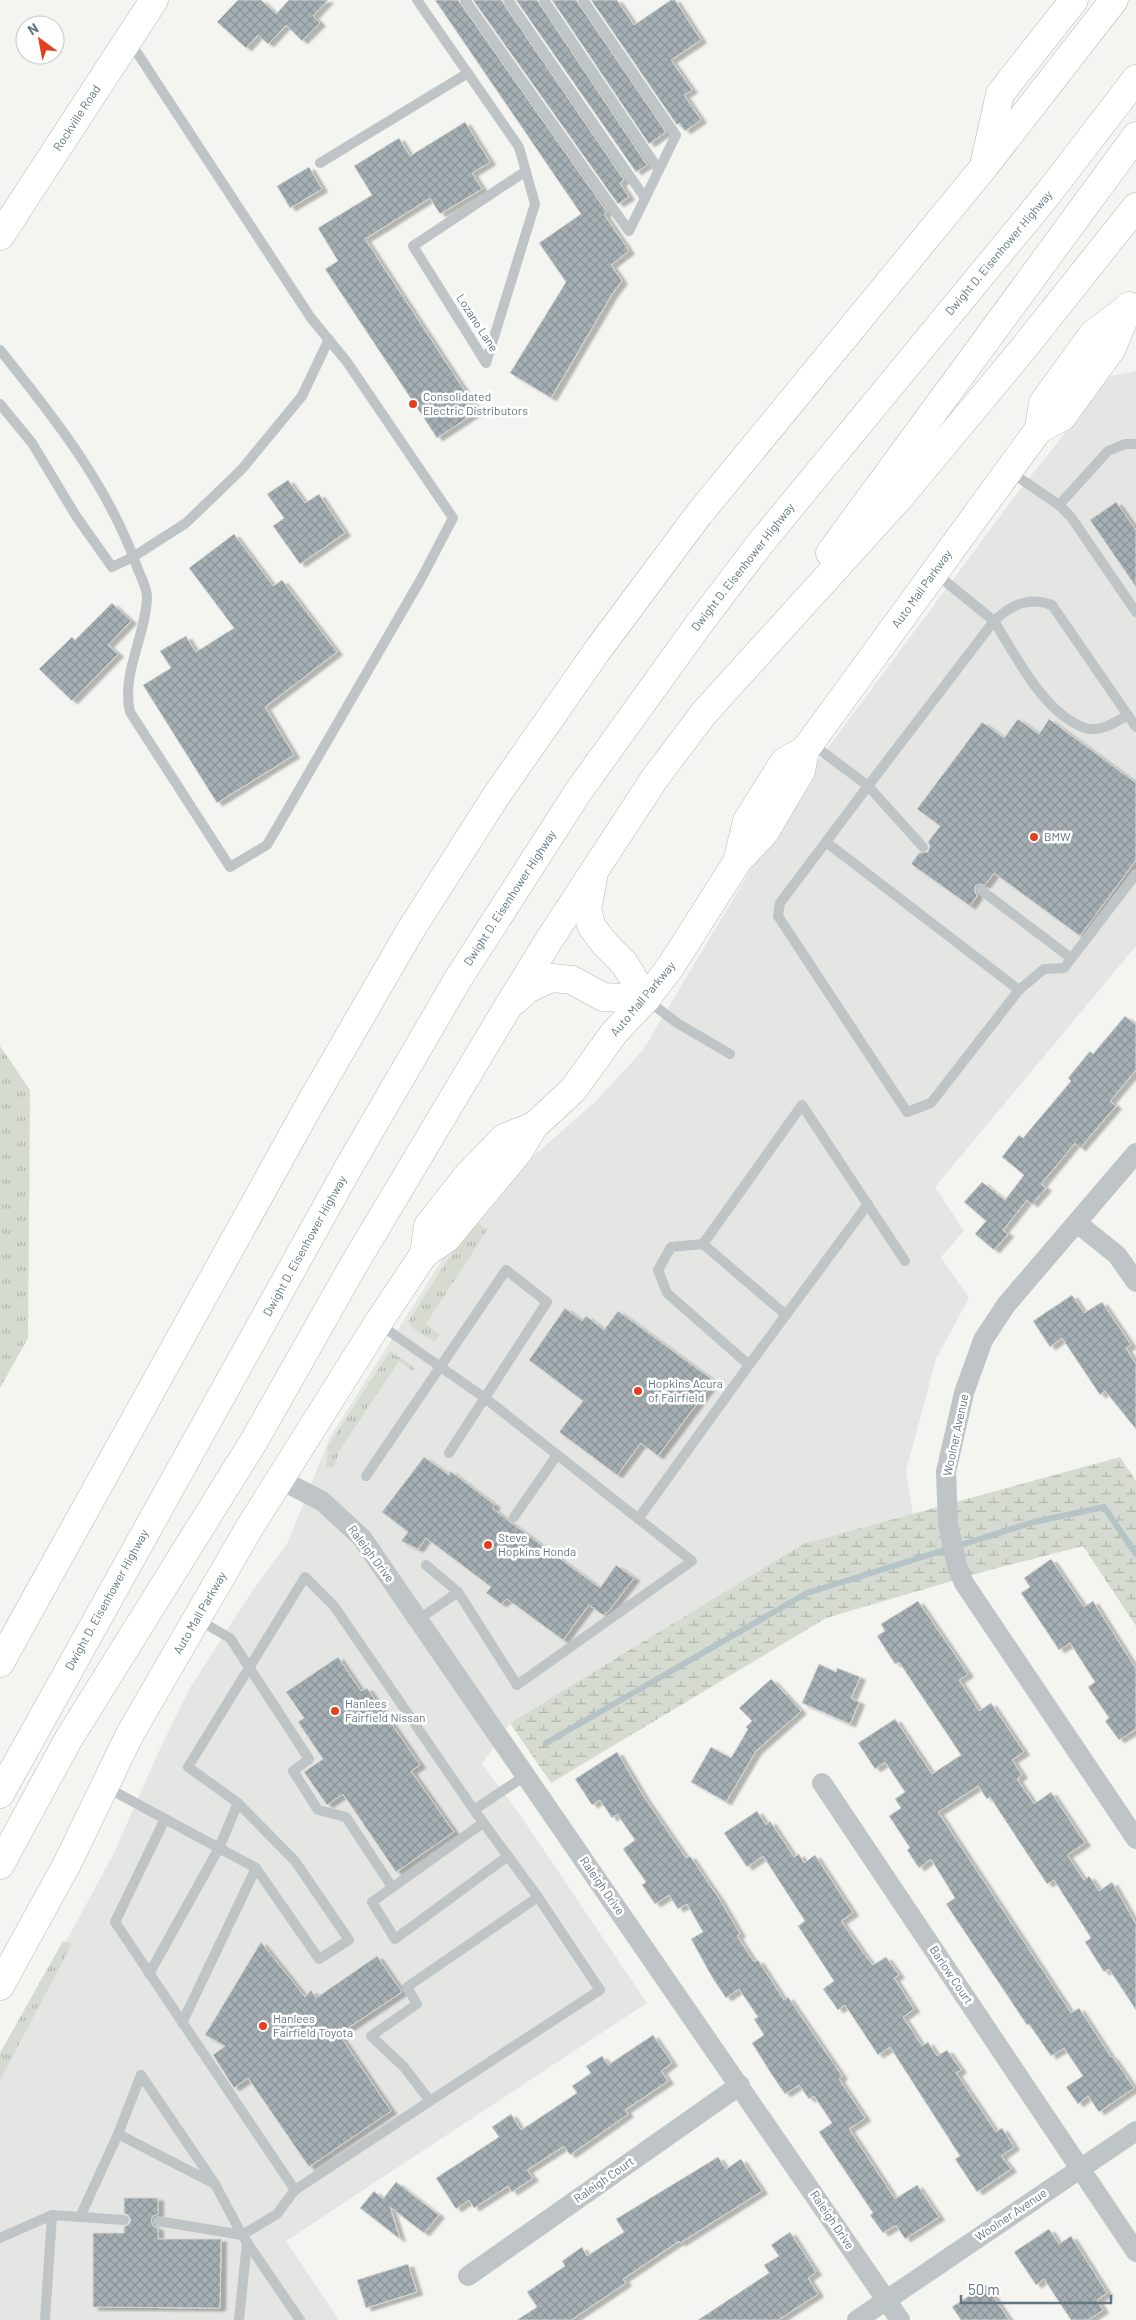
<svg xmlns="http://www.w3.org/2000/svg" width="1136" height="2320" viewBox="0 0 1136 2320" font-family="Barlow,sans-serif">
  <defs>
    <pattern id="grass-tufts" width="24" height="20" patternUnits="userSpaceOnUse" patternTransform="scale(1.25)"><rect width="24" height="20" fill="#d6dbd1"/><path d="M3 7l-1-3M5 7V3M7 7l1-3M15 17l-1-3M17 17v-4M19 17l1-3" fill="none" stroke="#b1b6af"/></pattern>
    <pattern id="wetland-marsh" width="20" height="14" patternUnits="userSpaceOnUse" patternTransform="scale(1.25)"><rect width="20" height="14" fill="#d6dbd1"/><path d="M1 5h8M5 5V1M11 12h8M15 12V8" fill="none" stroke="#b1b6af"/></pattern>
    <pattern id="building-cross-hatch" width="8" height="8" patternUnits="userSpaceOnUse" patternTransform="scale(1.25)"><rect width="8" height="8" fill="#a5afb3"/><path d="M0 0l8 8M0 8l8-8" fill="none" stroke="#8a9397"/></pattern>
    <filter id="shadow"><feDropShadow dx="5.5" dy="3" stdDeviation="1" flood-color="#0004"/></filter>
  </defs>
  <rect width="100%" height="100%" fill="#f4f4f0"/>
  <polygon fill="#e5e5e3" points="1136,371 1136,946 935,1187 964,1231 941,1257 969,1298 936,1359 906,1471 913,1515 803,1544 510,1723 482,1764 518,1812 647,2003 286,2241 339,2320 0,2320 0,2067 18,2030 114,1853 157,1755 190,1688 249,1596 288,1542 329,1439 457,1236 507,1179 594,1103 643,1050 806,777 1016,495 1110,376"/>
  <g fill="url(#grass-tufts)">
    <polygon points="0,1046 30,1090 28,1338 0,1388"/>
    <polygon points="476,1221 487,1230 426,1324 440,1334 435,1342 414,1329 408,1322 440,1271"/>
    <polygon points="390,1351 415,1368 413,1371 399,1361 339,1451 334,1467 326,1468 328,1446"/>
    <polygon points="63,1941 72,1944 0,2080 0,2053"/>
  </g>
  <polygon fill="url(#wetland-marsh)" points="1120,1457 1136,1481 1136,1626 1083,1546 986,1571 826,1618 551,1783 510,1723 803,1544"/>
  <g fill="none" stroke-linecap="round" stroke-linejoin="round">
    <polyline stroke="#b6c4c7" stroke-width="6" points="546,1743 807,1593 1034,1522 1104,1507 1136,1554"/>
  </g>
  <g fill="url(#building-cross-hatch)" stroke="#d5d5d3" filter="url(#shadow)">
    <polygon points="238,0 261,0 276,14 289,0 328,0 313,16 320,23 302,41 286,25 268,44 258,35 246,48 217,22"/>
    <polygon points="435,0 458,0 607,212 604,214 629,251 611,265 622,281 612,294 551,398 510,373 566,282 539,243 581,214"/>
    <polygon points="473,0 501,0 624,180 620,183 629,197 618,204"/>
    <polygon points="516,0 537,0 647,165 636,172"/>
    <polygon points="552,0 576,0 666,132 649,144"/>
    <polygon points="591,0 617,0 634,25 671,0 675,0 701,40 671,60 692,90 684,95 701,120 685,131 679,123 677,125"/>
    <polygon points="465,122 490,162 472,173 482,189 440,214 430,198 365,239 478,411 437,438 325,269 338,261 318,228 372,195 354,166 399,138 410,156"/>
    <polygon points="309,167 322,189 290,208 277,186"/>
    <polygon points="288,480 305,503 319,494 345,533 300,564 273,526 284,518 267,494"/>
    <polygon points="1116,502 1136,530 1136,587 1090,520"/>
    <polygon points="234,534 273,586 282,580 337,652 265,707 294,755 217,803 143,685 171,668 160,651 186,636 196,652 234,628 189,568"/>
    <polygon points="112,603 131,621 108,645 118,654 72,701 39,669 72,637 75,640"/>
    <polygon points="1018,719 1039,734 1049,719 1136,783 1136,860 1080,936 994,873 985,885 979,884 975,886 975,892 977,896 970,906 911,864 919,853 928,852 930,846 928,842 940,826 917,809 982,722 1004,738"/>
    <polygon points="1125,1016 1136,1025 1136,1070 1110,1101 1116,1106 1080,1148 1075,1143 1041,1184 1046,1188 1032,1204 1027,1200 1003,1230 1008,1234 994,1250 975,1234 986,1221 964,1202 982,1182 1005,1200 1024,1175 1002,1157 1019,1135 1023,1138 1071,1081 1068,1078 1090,1051 1093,1054"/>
    <polygon points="1072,1295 1084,1313 1102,1302 1131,1345 1126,1348 1136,1364 1136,1429 1105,1391 1100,1395 1062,1338 1050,1347 1033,1321"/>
    <polygon points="565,1308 582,1321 586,1316 604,1330 618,1311 714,1381 658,1456 641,1443 617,1475 559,1432 583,1401 529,1360"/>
    <polygon points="424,1457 449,1475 450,1471 495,1505 492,1508 510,1522 600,1588 616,1565 634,1578 608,1612 603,1615 589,1605 563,1640 507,1599 501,1604 486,1593 491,1587 426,1538 418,1549 401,1541 408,1532 382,1512"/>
    <polygon points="1051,1559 1084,1607 1093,1601 1136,1669 1136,1729 1119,1740 1105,1721 1109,1718 1088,1687 1095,1682 1070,1643 1059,1650 1021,1593 1030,1587 1024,1578"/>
    <polygon points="918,1601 968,1674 959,1680 979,1711 991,1703 1024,1752 1012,1760 1022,1775 1017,1779 1034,1804 1051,1792 1085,1843 1067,1855 1084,1880 1089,1876 1099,1891 1112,1882 1136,1924 1136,2010 1109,1969 1104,1972 1085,1942 1091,1938 1054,1880 1047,1884 990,1797 987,1799 978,1786 938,1812 1071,2013 1079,2008 1111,2057 1112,2056 1134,2088 1099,2112 1088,2096 1078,2104 1066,2087 1083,2076 1064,2048 1051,2056 1029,2024 1027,2025 946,1904 955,1898 931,1859 919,1868 907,1850 910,1848 889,1816 901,1808 895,1799 905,1792 885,1762 875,1769 858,1743 895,1719 932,1774 961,1755 899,1662 895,1664 877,1636 885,1631 881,1624"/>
    <polygon points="338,1657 361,1691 367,1688 420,1765 411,1771 454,1832 396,1872 343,1794 327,1805 304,1772 323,1759 298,1722 304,1718 286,1692"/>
    <polygon points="819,1664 836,1672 837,1668 860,1677 851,1698 859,1702 850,1724 802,1703"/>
    <polygon points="771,1679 801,1711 756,1751 726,1802 691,1782 711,1747 731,1758 748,1729 746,1727 752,1721 739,1708"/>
    <polygon points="617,1752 644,1797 686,1858 690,1856 720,1900 740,1934 737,1936 754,1962 758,1960 784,2000 788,1997 842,2076 839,2079 865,2118 849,2129 895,2199 917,2185 939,2217 905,2239 896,2225 883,2233 870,2215 873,2213 819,2132 832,2123 814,2096 809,2099 799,2085 785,2094 772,2075 752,2043 764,2035 754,2019 758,2017 739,1989 726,1998 712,1977 691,1939 703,1932 687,1904 678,1909 669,1895 655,1904 642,1885 646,1882 623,1849 635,1840 617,1814 612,1818 600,1800 592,1805 575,1779"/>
    <polygon points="757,1811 766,1825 770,1821 794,1857 799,1854 804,1863 815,1855 853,1913 841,1921 863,1953 873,1965 886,1957 899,1975 894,1978 914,2009 903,2017 922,2046 928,2042 937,2056 947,2050 961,2070 956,2073 996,2132 1002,2128 1014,2147 1001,2156 1011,2169 977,2192 955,2159 960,2156 890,2047 878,2055 845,2005 838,2010 823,1989 834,1981 798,1926 805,1921 763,1856 747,1867 724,1833"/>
    <polygon points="261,1942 305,1997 311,1990 316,1998 377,1956 402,1992 339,2034 391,2111 309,2167 248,2078 234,2088 213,2055 225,2046 205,2035"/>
    <polygon points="653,2035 672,2063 661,2071 668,2081 625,2110 628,2114 570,2155 564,2146 527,2170 533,2178 512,2192 508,2186 474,2208 469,2200 456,2209 436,2178 499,2137 492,2127 511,2114 521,2130 577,2093 572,2086 591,2073 586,2066 602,2056 608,2065"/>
    <polygon points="718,2157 726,2169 741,2159 762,2191 680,2243 679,2241 623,2279 626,2283 571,2320 517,2320 537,2307 527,2292 565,2266 562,2261 582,2247 587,2256 624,2232 616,2219"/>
    <polygon points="396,2182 439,2215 424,2233 390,2207 400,2239 360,2208 374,2191 383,2199"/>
    <polygon points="124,2198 158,2198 158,2214 153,2216 151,2220 153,2226 158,2228 158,2239 221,2239 220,2308 93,2307 93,2233 124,2233 124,2227 129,2224 131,2220 128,2215 124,2213"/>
    <polygon points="1049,2229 1059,2244 1071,2236 1107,2293 1097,2300 1103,2310 1088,2320 1071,2320 1044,2279 1036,2285 1014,2252"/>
    <polygon points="790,2232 816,2272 808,2278 818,2294 778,2320 698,2320 769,2273 764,2265 779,2256 771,2245"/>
    <polygon points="408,2264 417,2292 366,2308 357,2280"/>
    <polygon points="986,2285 1009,2320 961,2320 952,2307"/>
  </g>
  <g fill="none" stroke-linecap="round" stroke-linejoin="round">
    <g stroke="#b4b9bd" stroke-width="29">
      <g id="secondary">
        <polyline points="0,236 154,0"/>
        <polyline points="1039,429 1043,403 1093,334 1129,307"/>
        <polyline points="738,858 747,821 784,762 805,750 1039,429 1062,417 1112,348 1129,306"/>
        <polyline points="424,1254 428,1226 468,1175 504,1138 534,1126"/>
        <polyline points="0,1986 67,1864 130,1734 248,1530 378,1323 424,1254 446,1239 519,1151 534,1126 573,1090 614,1033 646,999 671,966 737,862 765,832 801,771 805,750"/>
      </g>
    </g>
    <g stroke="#b2b6b9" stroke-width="29">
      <g id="highway">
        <polyline points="985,161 1000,94 1074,0"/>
        <polyline points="830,553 1136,136"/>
        <polyline points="593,878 587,910 592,927 604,943 624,963 646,999"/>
        <polyline points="516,1000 527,989 552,978 572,980 603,997 646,999"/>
        <polyline points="0,1663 310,1104 410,931 496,796 597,651 699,514 984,167 1114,0"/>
        <polyline points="0,1794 351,1163 458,979 578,792 696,628 759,545 1047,195 1136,79"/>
        <polyline points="0,1865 68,1740 254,1441 353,1266 506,1010 549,940 655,778 704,713 900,497 1023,349 1136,207"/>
      </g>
    </g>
    <g stroke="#bfc4c6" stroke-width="10">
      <polyline points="417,0 519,147 535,204 486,363 413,246 526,171"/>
      <polyline points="465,0 629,231 676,135 583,0"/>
      <polyline points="508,0 645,198"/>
      <polyline points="544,0 659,170"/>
      <polyline points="320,163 468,73"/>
      <path d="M0 350C53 416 107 484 136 564 139 574 147 587 147 597 146 636 121 673 130 712L230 867 267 845 421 579 453 518 347 362 311 318 130 42"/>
      <polyline points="0,404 32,443 76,516 112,567 133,557 186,523 242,469 302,396 329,339"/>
      <polyline points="1009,471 1059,505 1071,517 1136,612"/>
      <polyline points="1059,505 1108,451 1125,444 1136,444"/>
      <path d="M1128 715C1116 722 1099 733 1085 728 1044 714 1016 656 994 621 1011 605 1029 596 1052 605L1136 727"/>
      <polyline points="811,743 868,786 994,621 935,573"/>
      <polyline points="826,842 1019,990"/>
      <polyline points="923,847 868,786 780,903 778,916 907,1112 931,1103 1019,990 1044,969 1064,968 1136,874"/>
      <polyline points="981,890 1071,958"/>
      <polyline points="647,1000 677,1023 730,1054"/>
      <polyline points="703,1244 786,1315"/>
      <polyline points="379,1324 485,1398 692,1561 517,1685 458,1592 426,1565"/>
      <polyline points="749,1365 868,1204"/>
      <polyline points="366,1476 506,1270 547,1302 449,1453"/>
      <polyline points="514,1517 557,1455"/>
      <polyline points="638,1519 749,1365 667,1293 658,1270 671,1247 703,1244 802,1105 905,1261"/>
      <polyline points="197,1619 230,1638 309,1759 293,1771 318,1810 346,1817 392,1887"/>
      <polyline points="418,1620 458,1592"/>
      <polyline points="106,1787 256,1868 319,1959 349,1940 295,1861 238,1803"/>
      <polyline points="474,1810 526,1775"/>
      <polyline points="165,1819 115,1922 295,2190 277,2214 242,2235 300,2320"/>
      <polyline points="483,1823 372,1902 395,1939 508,1856"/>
      <polyline points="149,1974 219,1848 238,1803 188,1767 305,1577 334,1606 474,1810 538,1897"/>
      <polyline points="182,2023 256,1868"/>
      <polyline points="141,2075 215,2184 242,2235"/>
      <polyline points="118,2134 141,2075"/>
      <polyline points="295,2190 430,2101 404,2067 371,2036 417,2004 407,1987 538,1897 600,1990 430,2101"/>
      <polyline points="80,2217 118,2134 215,2184"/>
      <polyline points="158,2221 242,2235"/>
      <polyline points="0,2238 52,2215 124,2220"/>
      <polyline points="45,2320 52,2215"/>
      <polyline points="239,2320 247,2242"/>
    </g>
    <g stroke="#bfc4c6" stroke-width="20">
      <polyline points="1136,1153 1006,1305 983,1340 964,1393 946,1472 948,1524 957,1566 964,1583 1136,1839"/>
      <polyline points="1077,1223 1117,1255 1136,1282"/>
      <polyline points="279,1479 322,1501 362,1538 900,2320"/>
      <polyline points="822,1783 1136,2252"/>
      <polyline points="468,2276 740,2085"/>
      <polyline points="857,2320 1136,2131"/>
    </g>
    <use href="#secondary" stroke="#fff" stroke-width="28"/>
    <use href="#highway" stroke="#fff" stroke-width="28"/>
  </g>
  <g fill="#e53e1f" stroke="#fff" stroke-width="2">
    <circle cx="413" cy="404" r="5"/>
    <circle cx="1034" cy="837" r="5"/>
    <circle cx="638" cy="1391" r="5"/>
    <circle cx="488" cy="1545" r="5"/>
    <circle cx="335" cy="1711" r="5"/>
    <circle cx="263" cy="2026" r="5"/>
  </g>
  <g text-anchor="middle" stroke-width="5" stroke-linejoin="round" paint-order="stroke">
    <g font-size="12" fill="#637682" stroke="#fff">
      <text transform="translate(77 118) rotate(-57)" y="4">Rockville Road</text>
      <text transform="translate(999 253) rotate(-50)" y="4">Dwight D. Eisenhower Highway</text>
      <text transform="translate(477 323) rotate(57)" y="4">Lozano Lane</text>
      <text transform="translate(743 567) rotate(-52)" y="4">Dwight D. Eisenhower Highway</text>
      <text transform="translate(922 589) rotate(-54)" y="4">Auto Mall Parkway</text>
      <text transform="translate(510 898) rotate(-57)" y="4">Dwight D. Eisenhower Highway</text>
      <text transform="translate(643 999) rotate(-50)" y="4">Auto Mall Parkway</text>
      <text transform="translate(305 1246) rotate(-61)" y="4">Dwight D. Eisenhower Highway</text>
      <text transform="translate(956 1435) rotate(-78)" y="4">Woolner Avenue</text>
      <text transform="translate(371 1554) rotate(53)" y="4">Raleigh Drive</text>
      <text transform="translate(107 1600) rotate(-61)" y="4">Dwight D. Eisenhower Highway</text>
      <text transform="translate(200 1613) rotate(-60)" y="4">Auto Mall Parkway</text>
      <text transform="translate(602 1886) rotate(55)" y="4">Raleigh Drive</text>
      <text transform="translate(951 1975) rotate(56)" y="4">Barlow Court</text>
      <text transform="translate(604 2180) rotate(-35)" y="4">Raleigh Court</text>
      <text transform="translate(1011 2215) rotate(-34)" y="4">Woolner Avenue</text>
      <text transform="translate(832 2220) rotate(56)" y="4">Raleigh Drive</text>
    </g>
    <g font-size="12" fill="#637682" stroke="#fff" text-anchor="start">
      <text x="423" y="401">Consolidated<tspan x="423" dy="14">Electric Distributors</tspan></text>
      <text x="1044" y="841">BMW</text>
      <text x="648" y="1388">Hopkins Acura<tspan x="648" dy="14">of Fairfield</tspan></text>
      <text x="498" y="1542">Steve<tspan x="498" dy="14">Hopkins Honda</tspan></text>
      <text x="345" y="1708">Hanlees<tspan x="345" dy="14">Fairfield Nissan</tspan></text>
      <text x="273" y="2023">Hanlees<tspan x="273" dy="14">Fairfield Toyota</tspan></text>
    </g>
  </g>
  <g transform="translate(40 40) rotate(328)"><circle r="24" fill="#ffffff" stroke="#c1c8cd"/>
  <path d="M0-4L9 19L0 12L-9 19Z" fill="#e53e1f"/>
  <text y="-8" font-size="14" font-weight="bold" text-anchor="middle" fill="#637682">N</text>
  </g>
  <path d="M961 2295v8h150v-8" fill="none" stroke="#637682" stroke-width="2.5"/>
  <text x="968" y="2295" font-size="15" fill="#637682" stroke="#ffffff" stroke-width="4" paint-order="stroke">50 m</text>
</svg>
